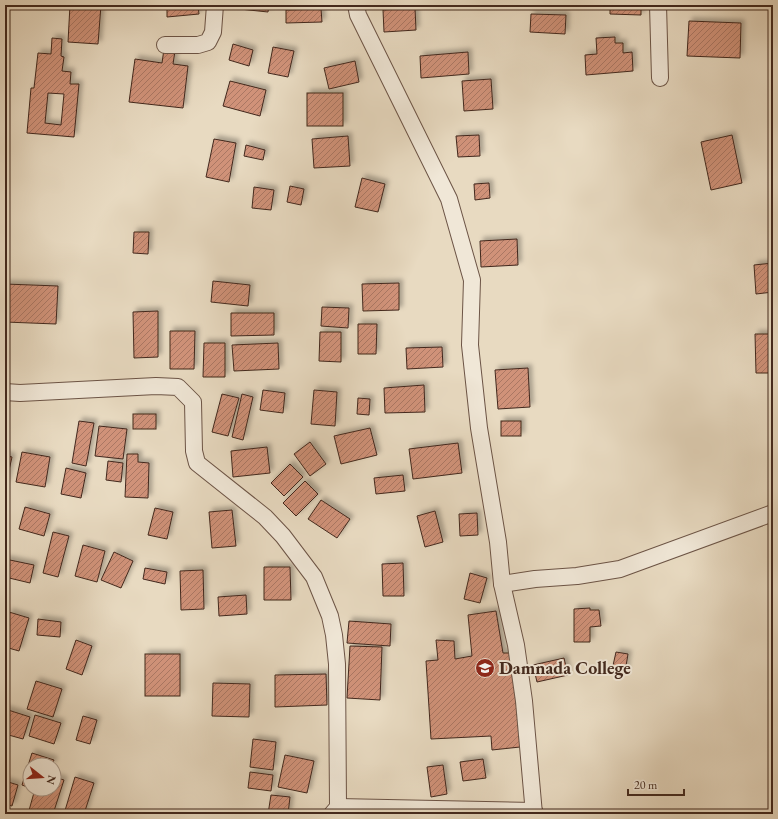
<svg xmlns="http://www.w3.org/2000/svg" width="778" height="819" viewBox="0 0 778 819" font-family="'EB Garamond',serif">
  <defs>
    <pattern id="building-hatch" width="6" height="6" patternUnits="userSpaceOnUse"><rect width="6" height="6" fill="#d09279"/><path d="M-1 1l2-2M0 6l6-6M5 7l2-2" fill="none" stroke="#aa7763"/></pattern>
    <filter id="shadow"><feDropShadow dx="3.5" dy="-3.5" stdDeviation="2" flood-color="#0004"/></filter>
  </defs>
  <rect width="100%" height="100%" fill="#e8dac1"/>
  <filter id="stains"><feTurbulence type="fractalNoise" baseFrequency=".005" numOctaves="4"/><feColorMatrix values="0 0 0 0 .2 0 0 0 0 .09 0 0 0 0 .02 0 0 0 .5 -.17"/></filter>
  <radialGradient id="worn" r=".72"><stop offset=".6" stop-color="#630" stop-opacity="0"/><stop offset="1" stop-color="#630" stop-opacity=".3"/></radialGradient>
  <g fill="url(#building-hatch)" stroke="#42281d" fill-rule="evenodd" filter="url(#shadow)">
    <polygon points="70,5 101,5 98,44 68,42"/>
    <polygon points="124,5 159,5 159,7 124,9"/>
    <polygon points="167,5 198,5 199,14 167,17"/>
    <polygon points="230,5 269,5 268,12 230,8"/>
    <polygon points="271,5 290,5 289,9 271,8"/>
    <polygon points="610,5 641,5 641,15 610,14"/>
    <polygon points="415,8 416,30 384,32 383,10"/>
    <polygon points="321,9 322,22 286,23 286,10"/>
    <polygon points="531,14 566,15 565,34 530,32"/>
    <polygon points="689,21 741,23 740,58 687,56"/>
    <polygon points="615,37 615,43 623,43 623,53 632,52 633,71 586,75 585,55 597,54 596,38"/>
    <path d="M52 38 62 39 61 56 64 57 62 71 71 72 70 84H79L74 137 27 133 31 88H34L38 53 51 54ZM48 93 64 94 61 125 45 123Z"/>
    <polygon points="233,44 253,50 249,66 229,60"/>
    <polygon points="273,47 294,51 288,77 268,73"/>
    <polygon points="164,49 175,51 173,64 188,66 183,108 129,102 135,59 162,63"/>
    <polygon points="468,52 469,74 421,78 420,56"/>
    <polygon points="355,61 359,82 329,89 324,68"/>
    <polygon points="491,79 493,109 464,111 462,81"/>
    <polygon points="230,81 266,90 260,116 223,106"/>
    <rect x="307" y="93" width="36" height="33"/>
    <polygon points="479,135 480,156 458,157 456,136"/>
    <polygon points="732,135 742,183 711,190 701,142"/>
    <polygon points="348,136 350,166 314,168 312,139"/>
    <polygon points="214,139 236,143 229,182 206,177"/>
    <polygon points="246,145 265,150 263,160 244,156"/>
    <polygon points="362,178 385,184 378,212 355,207"/>
    <polygon points="489,183 490,198 475,200 474,184"/>
    <polygon points="290,186 304,189 301,205 287,202"/>
    <polygon points="254,187 274,190 271,210 252,208"/>
    <polygon points="134,232 149,232 148,254 133,253"/>
    <polygon points="517,239 518,265 481,267 480,241"/>
    <polygon points="773,263 773,292 756,294 754,265"/>
    <polygon points="213,281 250,285 248,306 211,302"/>
    <polygon points="399,283 399,310 363,311 362,284"/>
    <polygon points="5,284 58,286 56,324 5,322"/>
    <polygon points="322,307 349,308 348,328 321,326"/>
    <polygon points="158,311 158,357 134,358 133,312"/>
    <polygon points="231,313 274,313 274,335 231,336"/>
    <polygon points="358,324 377,324 376,354 358,354"/>
    <polygon points="170,331 195,331 194,369 170,369"/>
    <polygon points="320,332 341,332 341,362 319,361"/>
    <polygon points="755,334 773,334 773,373 756,373"/>
    <polygon points="204,343 225,343 225,377 203,377"/>
    <polygon points="278,343 279,369 234,371 232,345"/>
    <polygon points="442,347 443,367 407,369 406,348"/>
    <polygon points="528,368 530,407 498,409 495,370"/>
    <polygon points="424,385 425,412 385,413 384,388"/>
    <polygon points="263,390 285,393 283,413 260,410"/>
    <polygon points="314,390 337,392 335,426 311,424"/>
    <polygon points="222,394 239,398 228,436 212,432"/>
    <polygon points="242,394 253,397 243,440 232,437"/>
    <polygon points="358,398 370,399 369,415 357,414"/>
    <rect x="133" y="414" width="23" height="15"/>
    <polygon points="79,421 94,423 86,466 72,463"/>
    <rect x="501" y="421" width="20" height="15"/>
    <polygon points="99,426 127,429 123,459 95,456"/>
    <polygon points="370,428 377,455 341,464 334,436"/>
    <polygon points="310,442 326,464 310,476 294,454"/>
    <polygon points="458,443 462,473 413,479 409,449"/>
    <polygon points="267,447 270,473 233,477 231,451"/>
    <polygon points="22,452 50,457 45,487 16,482"/>
    <polygon points="127,454 138,454 138,462 149,463 148,498 125,497"/>
    <polygon points="5,455 12,457 6,484 5,484"/>
    <polygon points="108,461 123,463 121,482 106,480"/>
    <polygon points="290,464 303,477 284,496 271,483"/>
    <polygon points="66,468 86,473 81,498 61,494"/>
    <polygon points="403,475 405,491 376,494 374,478"/>
    <polygon points="305,481 318,494 296,516 283,503"/>
    <polygon points="321,500 350,519 337,538 308,519"/>
    <polygon points="25,507 50,514 44,536 19,529"/>
    <polygon points="155,508 173,512 167,539 148,535"/>
    <polygon points="232,510 236,546 212,548 209,512"/>
    <polygon points="435,511 443,542 425,547 417,516"/>
    <polygon points="477,513 478,535 460,536 459,514"/>
    <polygon points="53,532 69,536 58,577 43,573"/>
    <polygon points="83,545 105,551 97,582 75,576"/>
    <polygon points="114,552 133,561 121,588 101,580"/>
    <polygon points="5,559 34,565 30,583 5,577"/>
    <polygon points="403,563 404,596 383,596 382,564"/>
    <polygon points="264,567 290,567 291,600 264,600"/>
    <polygon points="145,568 167,572 165,584 143,579"/>
    <polygon points="203,570 204,609 181,610 180,571"/>
    <polygon points="470,573 487,578 480,603 464,599"/>
    <polygon points="246,595 247,614 219,616 218,597"/>
    <polygon points="590,608 590,610 599,610 601,626 590,627 590,642 574,642 574,609"/>
    <polygon points="496,611 503,653 512,653 520,747 492,750 491,736 431,739 426,661 438,660 436,640 454,641 455,659 472,656 468,615"/>
    <polygon points="9,612 29,618 19,651 5,647 5,627"/>
    <polygon points="38,619 61,622 60,637 37,635"/>
    <polygon points="349,621 391,624 390,646 347,643"/>
    <polygon points="76,640 92,646 82,675 66,669"/>
    <polygon points="350,646 382,647 380,700 347,698"/>
    <polygon points="616,652 628,654 625,672 612,670"/>
    <rect x="145" y="654" width="35" height="42"/>
    <polygon points="564,658 568,675 537,682 533,665"/>
    <polygon points="326,674 327,705 275,707 275,675"/>
    <polygon points="36,681 62,689 53,717 27,709"/>
    <polygon points="213,683 250,684 249,717 212,716"/>
    <polygon points="5,709 30,717 23,739 5,734"/>
    <polygon points="35,715 61,723 54,744 29,736"/>
    <polygon points="83,716 97,720 90,744 76,740"/>
    <polygon points="253,739 276,742 273,770 250,767"/>
    <polygon points="32,753 54,760 52,765 30,765 30,788 22,785"/>
    <polygon points="285,755 314,761 307,793 278,787"/>
    <polygon points="483,759 486,778 463,781 460,762"/>
    <polygon points="443,765 447,794 431,797 427,767"/>
    <polygon points="250,772 273,775 271,791 248,788"/>
    <polygon points="54,777 64,780 53,814 28,814 35,789 34,789 54,789"/>
    <polygon points="75,777 94,783 84,814 64,814"/>
    <polygon points="5,781 18,785 12,806 5,804"/>
    <polygon points="271,795 290,797 288,814 268,814"/>
  </g>
  <g fill="none" stroke-linecap="round" stroke-linejoin="round">
    <g stroke="#6c5446" stroke-width="18">
      <g id="street">
        <polyline points="356,5 358,15 449,199 472,280 470,345 479,428 498,542 502,584 516,645 524,701 534,814"/>
        <polyline points="658,5 660,78"/>
        <polyline points="165,45 198,45 208,42 213,32 215,5"/>
        <polyline points="5,392 20,393 156,386 178,387 193,402 194,451 197,463 265,517 283,536 314,577 330,616 334,635 337,664 338,807 332,814"/>
        <polyline points="502,584 535,579 577,576 620,569 773,513"/>
        <polyline points="339,814 338,807 534,811"/>
      </g>
    </g>
    <use href="#street" stroke="#f0e7d7" stroke-width="16"/>
  </g>
  <defs>
    <g id="school-disc" transform="scale(1)"><circle r="9.5" fill="#8f2418" stroke="#f0e7d7"/><path d="M0-5L7-2L0 1L-7-2ZM-4 1L0 2.5L4 1V4Q0 6-4 4Z" fill="#fff"/></g>
  </defs>
  <g fill-rule="evenodd">
    <use href="#school-disc" x="485" y="668"/>
  </g>
  <g text-anchor="middle" stroke-width="4" stroke-linejoin="round" paint-order="stroke">
    <g font-size="18" font-weight="bold" fill="#42281d" stroke="#f0e7d7" text-anchor="start">
      <text x="499" y="674">Damnada College</text>
    </g>
  </g>
  <rect width="778" height="819" fill="none" stroke="#e8dac1" stroke-width="20"/>
  <rect x="6" y="6" width="766" height="807" fill="none" stroke="#42281d" stroke-width="2"/>
  <rect x="10" y="10" width="758" height="799" fill="none" stroke="#42281d"/>
  <g transform="translate(42 777) rotate(107)"><circle r="19" fill="#f0e7d7" stroke="#aa9b8d"/>
  <path d="M0-3L7 15L0 10L-7 15Z" fill="#8f2418"/>
  <text y="-6" font-size="11" font-weight="bold" text-anchor="middle" fill="#42281d">N</text>
  </g>
  <path d="M628 789v6h56v-6" fill="none" stroke="#42281d" stroke-width="2"/>
  <text x="634" y="789" font-size="12" fill="#42281d" stroke="#f0e7d7" stroke-width="3" paint-order="stroke">20 m</text>
  <rect width="100%" height="100%" filter="url(#stains)"/>
  <rect width="100%" height="100%" fill="url(#worn)"/>
</svg>
